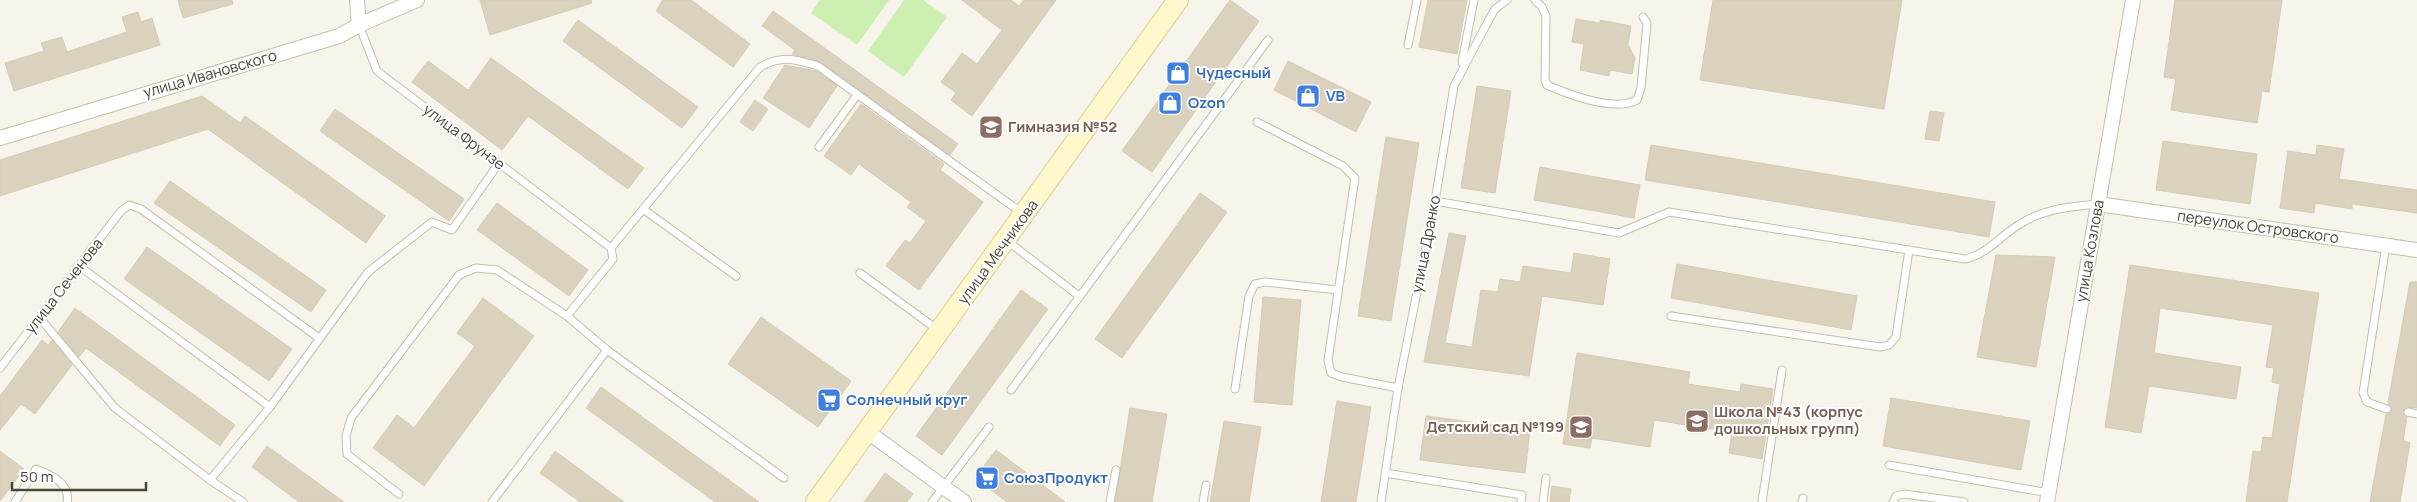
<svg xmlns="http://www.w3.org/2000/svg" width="2417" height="502" viewBox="0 0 2417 502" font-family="Manrope,sans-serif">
  <rect width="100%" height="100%" fill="#f7f4eb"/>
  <g fill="#cceeb0">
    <polygon points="820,0 889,0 857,45 811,13"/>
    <polygon points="904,0 923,0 947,17 904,77 868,51"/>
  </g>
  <g fill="#dad2bf" stroke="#d5cbb1">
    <polygon points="178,0 232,0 233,4 183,18"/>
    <polygon points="480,0 591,0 592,3 490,35"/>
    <polygon points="663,0 691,0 750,44 733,67 656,11"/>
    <polygon points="962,0 1011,0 1019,6 1024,0 1056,0 972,116 951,100 956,93 941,82 962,53 977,64 1002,30"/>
    <polygon points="1230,0 1259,21 1152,172 1122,151"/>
    <polygon points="1428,0 1467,0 1457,54 1419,47"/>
    <polygon points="1713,0 1902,0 1884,109 1700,80"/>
    <polygon points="2175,0 2282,0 2269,92 2262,91 2257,123 2171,110 2176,79 2164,77"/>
    <polygon points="773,11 958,144 950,155 821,62 792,54 795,50 762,26"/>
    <polygon points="138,12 141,22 152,18 160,45 14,91 5,63 44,51 41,43 62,37 67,52 127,32 122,17"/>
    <polygon points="1576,19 1600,23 1600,20 1631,26 1628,45 1635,58 1632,74 1610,70 1609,76 1580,70 1584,44 1572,42"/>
    <polygon points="578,20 698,107 682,128 563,41"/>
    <polygon points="491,58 644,168 628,189 528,116 502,150 412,82 428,61 468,90"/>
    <polygon points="1288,61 1371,102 1356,132 1274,90"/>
    <polygon points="785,65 816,71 837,86 809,128 763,98"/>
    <polygon points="1477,86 1511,91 1495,193 1461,188"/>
    <polygon points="202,96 240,123 245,116 385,216 366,243 208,129 0,196 0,160"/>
    <polygon points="755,100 768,109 753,131 740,122"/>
    <polygon points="861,104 944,164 940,170 983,202 919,290 886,266 905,240 910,243 926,221 907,207 911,202 859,164 851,175 824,156"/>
    <polygon points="335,109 464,199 449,221 320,131"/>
    <polygon points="1930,111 1944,113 1939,141 1925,139"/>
    <polygon points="1386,137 1419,143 1391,321 1358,316"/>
    <polygon points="2163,141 2257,154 2250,204 2156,190"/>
    <polygon points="1651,145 1995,202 1989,237 1645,180"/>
    <polygon points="2317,145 2344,149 2339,179 2417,190 2417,213 2352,204 2352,209 2315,203 2314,213 2280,208 2288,151 2316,155"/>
    <polygon points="1540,167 1640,185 1634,218 1534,200"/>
    <polygon points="170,181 326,290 311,312 154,203"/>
    <polygon points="1200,193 1227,212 1122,358 1095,339"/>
    <polygon points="497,203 588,270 569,296 477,230"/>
    <polygon points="1449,233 1466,236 1445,343 1472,347 1481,290 1498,292 1500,279 1520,282 1523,266 1571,273 1574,253 1610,259 1603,305 1542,296 1529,376 1424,362"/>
    <polygon points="147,247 292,349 269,381 124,279"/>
    <polygon points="1996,255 2055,257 2036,367 1977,357"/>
    <polygon points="1677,264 1857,296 1851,330 1671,298"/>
    <polygon points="2130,265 2319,293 2287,502 2246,502 2253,451 2261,452 2263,437 2272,438 2280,384 2272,382 2274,368 2266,367 2273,325 2160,308 2154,353 2241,367 2236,399 2149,386 2141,433 2105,427"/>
    <polygon points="2410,282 2417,282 2417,408 2407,407 2403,411 2407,417 2403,441 2410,443 2400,502 2370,502 2386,414 2392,410 2388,403"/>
    <polygon points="1021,290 1048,309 942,455 916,436"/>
    <polygon points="1263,297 1301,300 1292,405 1254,402"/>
    <polygon points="483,298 534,336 424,486 373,448 397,415 414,428 475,346 457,333"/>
    <polygon points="75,308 235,425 220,446 86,348 79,357 58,332"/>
    <polygon points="761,317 851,381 818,427 728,364"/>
    <polygon points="42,340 48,345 52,340 72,365 35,414 21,404 0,430 0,396"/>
    <polygon points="1577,353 1690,372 1688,384 1740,392 1741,384 1773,389 1762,459 1729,453 1732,432 1654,420 1650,447 1592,438 1590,448 1563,444"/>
    <polygon points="601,387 759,502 715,502 586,408"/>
    <polygon points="1891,398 2030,421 2021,470 1883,446"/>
    <polygon points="1337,401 1371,407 1356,502 1321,502"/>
    <polygon points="1130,408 1167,414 1152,502 1115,502"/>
    <polygon points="1426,416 1530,430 1525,473 1420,460"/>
    <polygon points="1224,421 1261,427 1249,502 1210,502"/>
    <polygon points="267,446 344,502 299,502 252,467"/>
    <polygon points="996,450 1065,502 1007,502 975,478"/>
    <polygon points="0,451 24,469 0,501"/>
    <polygon points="555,451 624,502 580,502 540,473"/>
    <polygon points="885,473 913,494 907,502 864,502"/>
    <polygon points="1552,486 1571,489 1569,502 1550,502"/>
  </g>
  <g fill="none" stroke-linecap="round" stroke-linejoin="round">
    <g stroke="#c4beac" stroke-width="9">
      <g id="service">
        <path d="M1535 0 1542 7 1546 16 1545 80 1547 85C1570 95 1613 112 1637 100L1641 88 1647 23 1643 17"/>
        <polyline points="359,25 377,71 611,248"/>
        <polyline points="1408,45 1417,0"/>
        <polyline points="1462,62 1474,0"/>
        <polyline points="1257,122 1343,166 1355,178 1328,360 1331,373 1342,377 1398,388"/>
        <polyline points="819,147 857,95"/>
        <path d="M1435 201 1619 233 1669 212 1965 259C1988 254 2001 235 2020 224 2046 208 2069 207 2098 204"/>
        <polyline points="643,209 736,276"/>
        <polyline points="1006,240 1079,296"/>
        <polyline points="2386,245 2363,393 2367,402 2387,409"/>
        <polyline points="79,266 270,407"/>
        <polyline points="860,273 938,330"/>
        <path d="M567 316 613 259 611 248 760 67C783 55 794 59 818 66L1022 213"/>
        <polyline points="1671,316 1880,347 1889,345 1896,337 1909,250"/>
        <polyline points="39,317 115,408 210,480 243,502"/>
        <polyline points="0,368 121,211 129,205 141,209 319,338"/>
        <polyline points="1235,389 1249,296 1255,284 1265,282 1338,290"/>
        <polyline points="1011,390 1268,40"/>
        <polyline points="2408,412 2417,414"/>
        <polyline points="1889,465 2049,493"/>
        <polyline points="1385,473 1522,495 1521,502"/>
        <polyline points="210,480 270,407 368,272 432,222 452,230 499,163"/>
        <polyline points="399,494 347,454 346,436 351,418 459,275 476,268 497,270 567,316 607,350 784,478"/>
        <path d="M15 502 36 469C50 474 71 484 67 502"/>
        <polyline points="492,502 607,350"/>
        <polyline points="932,502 989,427"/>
        <polyline points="1110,502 1116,470"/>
        <polyline points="1203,502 1206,485"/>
        <polyline points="1381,502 1398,388 1435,201 1454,86 1486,25 1495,9 1507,0"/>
        <polyline points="1543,502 1546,478"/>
        <polyline points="1762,502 1782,370"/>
        <polyline points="1802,502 1803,498"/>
        <polyline points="1893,502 1896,496 1904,494 1964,502"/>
      </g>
    </g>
    <g stroke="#c4beac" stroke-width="16">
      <g id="minor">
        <polyline points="357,0 359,25"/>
        <polyline points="0,138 339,36 359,25 417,0"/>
        <polyline points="2098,204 2417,250"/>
        <polyline points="868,432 964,502"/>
        <polyline points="2047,502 2133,0"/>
      </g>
    </g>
    <g stroke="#dbcf96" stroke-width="22">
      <polyline id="secondary" points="816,502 1178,0"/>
    </g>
    <use href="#service" stroke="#fff" stroke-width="7"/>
    <use href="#minor" stroke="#fff" stroke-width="14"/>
    <use href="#secondary" stroke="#fff8cc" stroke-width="20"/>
  </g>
  <defs>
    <g id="shop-square" transform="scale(1.25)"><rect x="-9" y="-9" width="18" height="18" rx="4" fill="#3f7fe0" stroke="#fff"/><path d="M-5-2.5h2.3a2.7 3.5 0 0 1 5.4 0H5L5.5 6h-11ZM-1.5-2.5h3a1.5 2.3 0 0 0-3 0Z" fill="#fff"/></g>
    <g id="school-square" transform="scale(1.25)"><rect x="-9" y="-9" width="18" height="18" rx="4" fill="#8d6e63" stroke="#fff"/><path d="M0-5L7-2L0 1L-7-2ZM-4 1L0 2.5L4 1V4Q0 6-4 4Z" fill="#fff"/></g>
    <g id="supermarket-square" transform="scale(1.25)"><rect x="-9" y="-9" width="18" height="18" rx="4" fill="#3f7fe0" stroke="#fff"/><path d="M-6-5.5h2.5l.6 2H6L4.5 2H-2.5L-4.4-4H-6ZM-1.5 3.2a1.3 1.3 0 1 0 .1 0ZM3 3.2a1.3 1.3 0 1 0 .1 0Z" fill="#fff"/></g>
  </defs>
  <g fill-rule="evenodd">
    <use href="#shop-square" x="1178" y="73"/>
    <use href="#shop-square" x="1308" y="96"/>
    <use href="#shop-square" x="1170" y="103"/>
    <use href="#school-square" x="991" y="127"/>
    <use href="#supermarket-square" x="829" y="400"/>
    <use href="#school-square" x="1697" y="421"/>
    <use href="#school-square" x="1581" y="427"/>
    <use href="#supermarket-square" x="987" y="478"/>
  </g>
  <g text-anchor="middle" stroke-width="4" stroke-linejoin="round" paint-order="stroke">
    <g font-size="15" font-weight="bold" fill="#366cbe" stroke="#fff" text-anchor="start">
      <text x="1196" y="78">Чудесный</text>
      <text x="1326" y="101">VB</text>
      <text x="1188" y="108">Ozon</text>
      <text x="846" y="405">Солнечный круг</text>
      <text x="1004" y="483">СоюзПродукт</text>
    </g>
    <g font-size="15" fill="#4c4637" stroke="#fff">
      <text transform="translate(210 74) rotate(-16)" y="5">улица Ивановского</text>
      <text transform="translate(464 137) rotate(37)" y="5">улица Фрунзе</text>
      <text transform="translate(2258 227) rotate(8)" y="5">переулок Островского</text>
      <text transform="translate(1426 244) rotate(-79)" y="5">улица Дранко</text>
      <text transform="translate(2090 251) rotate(-80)" y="5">улица Козлова</text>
      <text transform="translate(998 252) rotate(-54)" y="5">улица Мечникова</text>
      <text transform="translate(64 286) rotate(-52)" y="5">улица Сеченова</text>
    </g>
    <g font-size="15" font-weight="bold" fill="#785e54" stroke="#fff" text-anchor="start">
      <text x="1008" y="132">Гимназия №52</text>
      <text x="1714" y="417">Школа №43 (корпус<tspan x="1714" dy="17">дошкольных групп)</tspan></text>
      <text x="1564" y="432" text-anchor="end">Детский сад №199</text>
    </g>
  </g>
  <path d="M12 482v8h134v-8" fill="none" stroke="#4c4637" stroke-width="2.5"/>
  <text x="20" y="482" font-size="15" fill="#4c4637" stroke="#ffffff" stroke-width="4" paint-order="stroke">50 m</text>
</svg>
